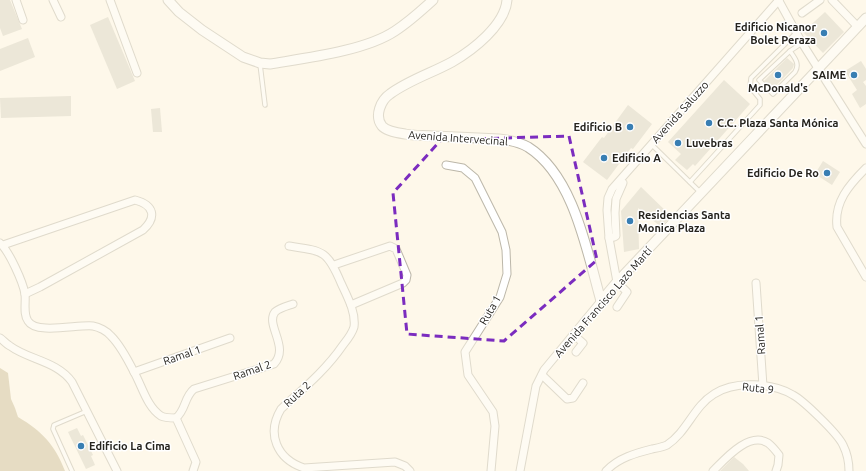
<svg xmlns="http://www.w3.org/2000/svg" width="866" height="471" viewBox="0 0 866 471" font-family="Ubuntu,sans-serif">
  <rect width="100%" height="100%" fill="#fef8ea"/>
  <path fill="#c9bb95" d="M0 368 8 373 11 399 15 408 18 417C42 431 55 445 65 471H0Z"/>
  <g fill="#d7d2c3">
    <polygon points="0,0 10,0 22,29 3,36 0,28"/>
    <polygon points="825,12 844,32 823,53 803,32"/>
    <polygon points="108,17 135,81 117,89 90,25"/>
    <polygon points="28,38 35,57 0,71 0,49"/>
    <polygon points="787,58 794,64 793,68 773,89 764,81"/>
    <polygon points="861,61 866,69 866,80 863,82 866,86 866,104 860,108 852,94 857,90 845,71"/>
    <polygon points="724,80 750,104 695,166 693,164 687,170 675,160 681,154 668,142"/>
    <polygon points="71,96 71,116 1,118 0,98"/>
    <polygon points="628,105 652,124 633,149 631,148 607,180 583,162 602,137 604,138"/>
    <polygon points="160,108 162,132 153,132 151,109"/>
    <polygon points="823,161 840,172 832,185 815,174"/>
    <polygon points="641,187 671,216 661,227 638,208 639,249 624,252 621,211"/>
    <polygon points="77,428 81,436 83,435 93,455 91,456 95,465 86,469 68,432"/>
    <polygon points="734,457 743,464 749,471 720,471"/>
  </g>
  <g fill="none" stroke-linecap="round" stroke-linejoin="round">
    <g stroke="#bcb7a9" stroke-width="5.5">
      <g id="service">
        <path d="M790 51C795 58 800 64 795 72L773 94 759 80Z"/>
        <polyline points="790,51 802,43"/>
        <polyline points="260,64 265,105"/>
        <polyline points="651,144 700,192"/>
        <polyline points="690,182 760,105 760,99 750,87 751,78 796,33"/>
        <polyline points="72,471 53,429 54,425 87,411"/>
      </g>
    </g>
    <g stroke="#bcb7a9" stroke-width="9">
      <g id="minor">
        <polyline points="16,0 23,20"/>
        <polyline points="53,0 61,17"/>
        <polyline points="110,0 137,73"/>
        <polyline points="832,0 858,27"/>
        <polyline points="779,1 802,43 866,144"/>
        <polyline points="802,13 820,0"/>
        <polyline points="446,165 463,168 475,178 502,232 506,250 507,274 500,297 465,352 468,375 493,412 495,426 491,471"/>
        <path d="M866 168C849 185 834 202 837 227L866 277"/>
        <polyline points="609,238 614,237 616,236 615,213 616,199 623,183"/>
        <path d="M0 243C9 251 23 282 25 294 26 303 23 314 28 321 36 335 79 324 93 326 99 327 107 331 111 336 119 344 129 362 134 372 142 386 147 407 161 416 165 418 171 418 176 418L196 462 193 471"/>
        <path d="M3 245 135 200C154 205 157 217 143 230L40 287 25 294"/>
        <path d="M289 246C323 251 327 250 341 283 347 296 356 312 354 327 352 334 347 340 343 345 326 370 303 389 281 409 266 434 277 459 304 468L395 462 405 466 410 471"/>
        <polyline points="334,265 390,246 396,249 407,275 406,280 403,283 351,305"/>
        <polyline points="756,283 763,386"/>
        <polyline points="617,307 627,292 617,282 609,238 607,210 608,198 612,189 779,0"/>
        <polyline points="574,335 583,343 576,352"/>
        <path d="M0 338C3 340 6 344 10 346 29 360 57 361 72 382L117 471"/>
        <polyline points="134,372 230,338"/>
        <polyline points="542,375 567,399 573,398 583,383"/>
        <path d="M176 418C186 410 184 397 194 389L274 364C290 347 265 325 275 312 279 308 287 306 293 304"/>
        <polyline points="520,471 536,386 544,370 601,301"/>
        <path d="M606 471C618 458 636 453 652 449 657 448 663 447 667 445 687 432 694 406 714 394 735 380 773 383 793 395 804 401 838 434 843 445 847 453 849 462 849 471"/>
        <path d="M713 471C725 459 749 431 768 443 772 446 776 451 779 455L778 465 776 471"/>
      </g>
    </g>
    <g stroke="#bcb7a9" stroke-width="11">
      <g id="secondary">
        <path d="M168 0 179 12 202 30 243 57 260 63 270 64C306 58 365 51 395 31 409 22 421 11 433 0"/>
        <path d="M507 0C505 25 473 50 452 62 432 73 409 80 390 94 381 100 374 116 382 126 386 131 398 133 405 134 414 136 425 135 435 136 456 137 478 138 499 139 509 140 519 142 528 147 574 176 587 252 601 301"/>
        <polyline points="601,301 617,282 866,18"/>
      </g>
    </g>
    <use href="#service" stroke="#fff" stroke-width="3.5"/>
    <use href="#minor" stroke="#fff" stroke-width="7"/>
    <use href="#secondary" stroke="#fff" stroke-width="9"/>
  </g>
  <path d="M0 0H866V471H0ZM569 136 597 260 504 341 407 334 393 193 441 140Z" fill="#fef8ea" fill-opacity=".55" fill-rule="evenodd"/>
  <path fill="none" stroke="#7b2cbf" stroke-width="3" stroke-dasharray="8 5" stroke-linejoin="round" d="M569 136 597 260 504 341 407 334 393 193 441 140Z"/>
  <g fill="#387eb3" stroke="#fff" stroke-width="1.5">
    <circle cx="824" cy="33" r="4"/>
    <circle cx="778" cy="75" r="4"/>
    <circle cx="854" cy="75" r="4"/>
    <circle cx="709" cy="123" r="4"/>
    <circle cx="630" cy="127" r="4"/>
    <circle cx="678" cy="143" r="4"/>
    <circle cx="604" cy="158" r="4"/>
    <circle cx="827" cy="173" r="4"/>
    <circle cx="630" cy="221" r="4"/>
    <circle cx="81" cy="446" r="4"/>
  </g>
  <g text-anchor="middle" stroke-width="3" stroke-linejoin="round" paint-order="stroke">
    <g font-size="11" font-weight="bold" fill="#26241f" stroke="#fff" text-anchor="start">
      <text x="816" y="31" text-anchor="end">Edificio Nicanor<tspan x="816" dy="13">Bolet Peraza</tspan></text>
      <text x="846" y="79" text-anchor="end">SAIME</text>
      <text x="778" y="92" text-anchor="middle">McDonald's</text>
      <text x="717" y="127">C.C. Plaza Santa Mónica</text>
      <text x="622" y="131" text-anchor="end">Edificio B</text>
      <text x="686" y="147">Luvebras</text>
      <text x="612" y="162">Edificio A</text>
      <text x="819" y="177" text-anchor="end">Edificio De Ro</text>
      <text x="638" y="219">Residencias Santa<tspan x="638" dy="13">Monica Plaza</tspan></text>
      <text x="89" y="450">Edificio La Cima</text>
    </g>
    <g font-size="11" fill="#26241f" stroke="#fff">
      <text transform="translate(680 112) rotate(-48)" y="4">Avenida Saluzzo</text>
      <text transform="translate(458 138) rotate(4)" y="4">Avenida Intervecinal</text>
      <text transform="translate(603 302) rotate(-49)" y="4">Avenida Francisco Lazo Martí</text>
      <text transform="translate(490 310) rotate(-60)" y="4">Ruta 1</text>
      <text transform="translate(760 335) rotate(-94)" y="4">Ramal 1</text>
      <text transform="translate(182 355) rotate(-19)" y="4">Ramal 1</text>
      <text transform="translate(252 370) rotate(-19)" y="4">Ramal 2</text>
      <text transform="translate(758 388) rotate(6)" y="4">Ruta 9</text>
      <text transform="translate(297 394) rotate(-43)" y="4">Ruta 2</text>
    </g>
  </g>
</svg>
